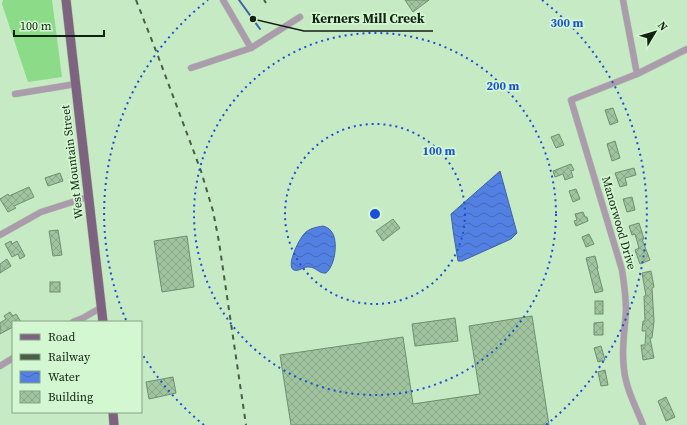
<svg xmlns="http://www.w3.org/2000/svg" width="687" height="425" viewBox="0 0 687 425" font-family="'Source Serif 4',serif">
  <defs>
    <pattern id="water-waves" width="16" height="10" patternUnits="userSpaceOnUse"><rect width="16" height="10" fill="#5381e3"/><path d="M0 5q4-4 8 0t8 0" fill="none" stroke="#4469b7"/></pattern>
    <pattern id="building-cross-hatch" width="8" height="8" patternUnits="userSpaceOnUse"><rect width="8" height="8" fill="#a0c49e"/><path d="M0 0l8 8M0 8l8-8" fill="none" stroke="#89a887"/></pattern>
  </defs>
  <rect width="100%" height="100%" fill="#c6eac4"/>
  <polygon fill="#8bdb88" points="3,0 52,0 62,77 28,82 2,4"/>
  <g fill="url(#water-waves)" stroke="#4064a5">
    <polygon points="500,171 517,233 511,239 462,261 458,261 453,230 451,214"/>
    <path d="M323 226C326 227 329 228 331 231 339 240 335 266 326 273 319 274 316 267 309 267 304 266 299 272 294 270 285 267 300 236 306 232 311 228 317 227 323 226Z"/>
  </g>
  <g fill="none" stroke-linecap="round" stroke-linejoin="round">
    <polyline stroke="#4064a5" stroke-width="2" points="239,0 260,29"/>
  </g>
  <g fill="url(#building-cross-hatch)" stroke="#6e906d">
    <polygon points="405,0 429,0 413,12"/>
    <polygon points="613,108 618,122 610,125 605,110"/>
    <polygon points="559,134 564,145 556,148 551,137"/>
    <polygon points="615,141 620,158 612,161 607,144"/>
    <polygon points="571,164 574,170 571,171 573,177 565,180 563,174 555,177 553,171"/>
    <polygon points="634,168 636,175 625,178 627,185 620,187 615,173"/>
    <polygon points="60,173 63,181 48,186 45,178"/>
    <polygon points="29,187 34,197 14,206 16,208 8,212 0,199 8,194 9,196"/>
    <polygon points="576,189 580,199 573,202 569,191"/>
    <polygon points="632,197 635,210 627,212 623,199"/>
    <polygon points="583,212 585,217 587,217 588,221 576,226 574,221 577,220 575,214"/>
    <polygon points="393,219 400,228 383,241 376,231"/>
    <polygon points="639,223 644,239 642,239 650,260 640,264 635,250 639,248 635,234 632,235 629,226"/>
    <polygon points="58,230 62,255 53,256 49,231"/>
    <polygon points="589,234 594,244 586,247 582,237"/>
    <polygon points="187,236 194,287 162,292 154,241"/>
    <polygon points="11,241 12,244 17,241 25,256 20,259 18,254 12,257 5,244"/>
    <polygon points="595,256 598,268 597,268 603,291 595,293 586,258"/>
    <polygon points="7,259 11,266 0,273 0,264"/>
    <polygon points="651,271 654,287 652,288 654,321 652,338 650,338 654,358 643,360 641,345 645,345 646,331 642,331 643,321 645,321 644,296 646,296 642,273"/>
    <rect x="50" y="282" width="10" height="10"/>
    <rect x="595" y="301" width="8" height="13"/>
    <polygon points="10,312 13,316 16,314 21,322 13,322 13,327 0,334 0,323 6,319 4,316"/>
    <polygon points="532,316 549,425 291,425 280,355 403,337 413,404 480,394 469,326"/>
    <polygon points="455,318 458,341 415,346 412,324"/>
    <polygon points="603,322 603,335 594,335 594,323"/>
    <polygon points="601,346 605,360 598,362 594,348"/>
    <polygon points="605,370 608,385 601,386 598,372"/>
    <polygon points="173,377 176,393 149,399 146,382"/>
    <polygon points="666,397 675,417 666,421 658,401"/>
  </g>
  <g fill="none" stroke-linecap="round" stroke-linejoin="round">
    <g stroke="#a6c6a4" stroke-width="7">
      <g id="street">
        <polyline points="223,0 251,48"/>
        <polyline points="623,0 637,74"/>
        <polyline points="191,68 251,48 300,17"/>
        <polyline points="15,94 76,84"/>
        <polyline points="0,235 41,212 88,197"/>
        <polyline points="73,322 83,318 102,307"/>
        <polyline points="0,366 13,358"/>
        <path d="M643 425C636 407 626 389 624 369 621 350 625 330 626 310 626 297 624 283 622 270L571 100 637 74 687 49"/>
      </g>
    </g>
    <g stroke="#a6c6a4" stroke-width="10">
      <g id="primary">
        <polyline points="66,0 103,322"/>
        <polyline points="113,412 114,425"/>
      </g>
    </g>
    <use href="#street" stroke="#ab9bac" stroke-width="6"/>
    <use href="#primary" stroke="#7e6381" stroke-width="9"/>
    <g stroke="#495d48" stroke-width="2" stroke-dasharray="5 5" stroke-linecap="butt">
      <polyline points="136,0 158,56 201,171 213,211 219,242 246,425"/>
      <polyline points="264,0 266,3"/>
    </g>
  </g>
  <g fill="none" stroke="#1d4ed8" stroke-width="2" stroke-dasharray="2 4">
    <circle cx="375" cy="214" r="90"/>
    <circle cx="375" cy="214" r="181"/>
    <path d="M204 425A271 271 0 0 1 141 352M126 320A271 271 0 0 1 208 0M542 0A271 271 0 0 1 546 425"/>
  </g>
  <g text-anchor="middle" stroke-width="3.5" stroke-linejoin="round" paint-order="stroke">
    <g font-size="12" fill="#132113" stroke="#d3f8d1">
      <text transform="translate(72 162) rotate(-97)" y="4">West Mountain Street</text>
      <text transform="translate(619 223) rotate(74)" y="4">Manorwood Drive</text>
    </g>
  </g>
  <circle cx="375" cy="214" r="6" fill="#1d4ed8" stroke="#d3f8d1" stroke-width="2"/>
  <g font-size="12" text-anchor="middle" font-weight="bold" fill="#1d4ed8" stroke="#d3f8d1" stroke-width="3.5" stroke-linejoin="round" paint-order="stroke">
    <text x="567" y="27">300 m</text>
    <text x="503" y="90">200 m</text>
    <text x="439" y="155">100 m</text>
  </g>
  <path fill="none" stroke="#132113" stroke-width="1.5" d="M253 19L304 31H433"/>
  <circle fill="#132113" stroke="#d3f8d1" stroke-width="1.5" cx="253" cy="19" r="4"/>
  <g font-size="13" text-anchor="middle" font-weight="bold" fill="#132113" stroke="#d3f8d1" stroke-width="3.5" stroke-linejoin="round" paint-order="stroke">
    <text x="368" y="23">Kerners Mill Creek</text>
  </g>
  <rect x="12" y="321" width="130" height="92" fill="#d3f8d1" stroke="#86a285"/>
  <rect x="20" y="334" width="20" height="6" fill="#7e6381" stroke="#86a285"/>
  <text x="48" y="341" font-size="12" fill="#132113">Road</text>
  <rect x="20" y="354" width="20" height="6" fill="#495d48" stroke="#86a285"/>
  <text x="48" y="361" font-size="12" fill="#132113">Railway</text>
  <rect x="20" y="371" width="20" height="12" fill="url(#water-waves)" stroke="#86a285"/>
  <text x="48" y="381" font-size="12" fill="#132113">Water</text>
  <rect x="20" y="391" width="20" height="12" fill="url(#building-cross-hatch)" stroke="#86a285"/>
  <text x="48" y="401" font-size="12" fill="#132113">Building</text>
  <g transform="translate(655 32) rotate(52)" stroke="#d3f8d1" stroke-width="3" paint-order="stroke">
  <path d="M0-3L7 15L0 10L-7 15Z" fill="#132113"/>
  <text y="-6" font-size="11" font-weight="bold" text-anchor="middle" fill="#132113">N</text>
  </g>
  <path d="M14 30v6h90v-6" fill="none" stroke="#132113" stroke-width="2"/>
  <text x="20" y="30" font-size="12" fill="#132113" stroke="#d3f8d1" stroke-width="3" paint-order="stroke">100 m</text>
</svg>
